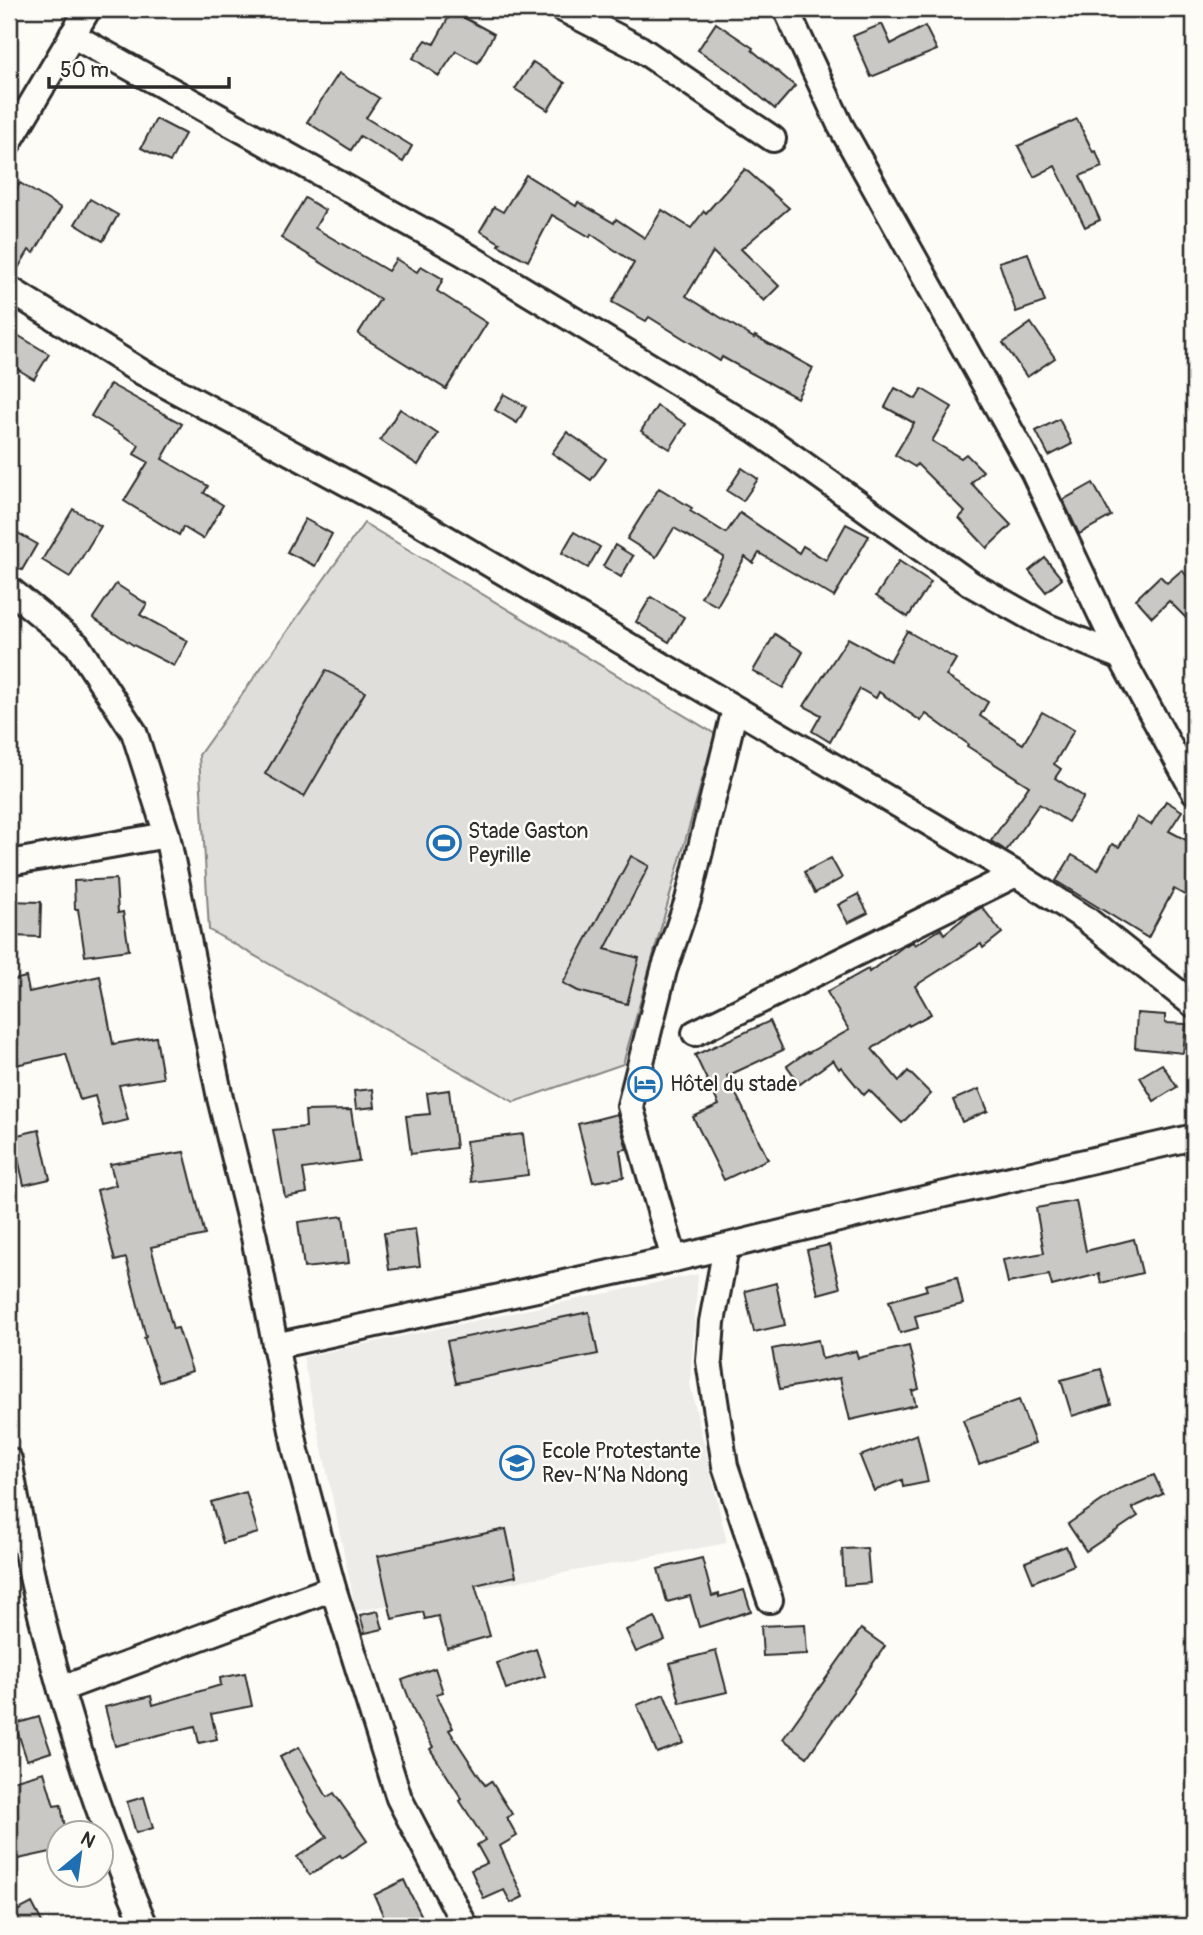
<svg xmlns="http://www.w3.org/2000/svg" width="1203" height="1935" viewBox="0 0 1203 1935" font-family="Pangolin,sans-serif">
  <rect width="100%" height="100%" fill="#fdfcf7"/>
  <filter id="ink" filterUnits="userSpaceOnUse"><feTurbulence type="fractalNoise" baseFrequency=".0143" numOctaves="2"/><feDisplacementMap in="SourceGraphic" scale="14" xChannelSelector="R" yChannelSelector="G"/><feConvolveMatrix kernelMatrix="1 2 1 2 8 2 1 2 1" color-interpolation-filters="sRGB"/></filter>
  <g filter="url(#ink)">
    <polygon fill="#edece8" points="698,1274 690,1384 727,1543 356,1611 303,1357"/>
    <polygon fill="#dfdeda" stroke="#858482" stroke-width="2" points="364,523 715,734 623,1064 514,1102 209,930 199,755"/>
    <g fill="#c9c8c4" stroke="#2b2b2b" stroke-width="2">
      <polygon points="452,11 494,34 478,63 456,51 439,76 413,58 426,40 434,44"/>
      <polygon points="716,23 753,48 752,50 795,86 775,109 732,73 698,50"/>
      <polygon points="882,24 891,44 925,26 937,50 871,77 853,36"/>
      <polygon points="533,62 565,83 548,110 515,89"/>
      <polygon points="339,73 379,98 366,118 412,146 403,162 360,136 351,150 307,122"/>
      <polygon points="156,119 185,134 170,162 141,148"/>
      <polygon points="1077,119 1093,152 1096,151 1102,167 1080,176 1100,220 1085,227 1055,166 1034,177 1018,146"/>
      <polygon points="745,169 789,208 741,249 779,286 764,301 713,252 686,296 754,338 755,336 813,368 797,398 722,357 720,361 649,317 646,321 612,302 634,263 591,234 590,237 552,215 528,261 498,245 500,243 480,231 494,207 503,212 526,175 576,206 578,202 614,223 616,219 645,238 662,210 691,228 704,211 706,213"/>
      <polygon points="20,183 61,208 34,253 29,250 14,275 9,274 9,202"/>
      <polygon points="305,198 325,210 315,228 388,271 396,259 417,272 421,266 443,279 437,291 487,323 446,389 358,334 380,299 281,238"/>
      <polygon points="90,199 118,215 103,241 75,224"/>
      <polygon points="1028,253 1045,302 1016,312 999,262"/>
      <polygon points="1031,323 1055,358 1027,377 1003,343"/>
      <polygon points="9,330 49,354 34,379 9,364"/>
      <polygon points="110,384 182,424 162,459 208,486 204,493 223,505 203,539 183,527 179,535 124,501 148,462 134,454 139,445 91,416"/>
      <polygon points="895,388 916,399 922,389 952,407 932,441 961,458 966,454 983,471 971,483 1011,525 987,548 959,518 965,512 917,464 915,467 895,455 914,423 885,407"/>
      <polygon points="504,394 526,407 517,423 495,410"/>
      <polygon points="657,406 686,424 670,449 641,431"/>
      <polygon points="400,409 438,434 418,465 380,440"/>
      <polygon points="1059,419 1072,444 1049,456 1036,431"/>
      <polygon points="567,432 606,459 591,480 552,453"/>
      <polygon points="742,468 758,479 743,501 727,491"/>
      <polygon points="1093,483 1111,516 1079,534 1063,500"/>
      <polygon points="659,488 692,508 690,511 726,533 740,513 799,553 803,546 826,560 846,524 869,536 834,597 759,553 753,563 745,557 717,606 701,597 724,557 674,528 656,557 627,539"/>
      <polygon points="73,509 101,526 70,577 42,560"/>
      <polygon points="305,519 332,534 315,566 287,552"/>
      <polygon points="9,528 37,544 22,570 9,562"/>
      <polygon points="574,532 600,547 588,568 562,553"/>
      <polygon points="615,545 633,556 621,577 603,566"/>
      <polygon points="1045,558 1062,579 1046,592 1029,571"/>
      <polygon points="899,561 931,582 908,617 876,596"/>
      <polygon points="1182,570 1194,585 1194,626 1169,601 1152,617 1136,599 1160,576 1167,583"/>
      <polygon points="116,584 147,604 140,615 188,641 174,666 133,645 93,618"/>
      <polygon points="651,597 684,617 669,642 636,622"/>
      <polygon points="907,631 956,659 946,676 988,702 980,716 1023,744 1042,712 1074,730 1054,764 1061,769 1055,778 1084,797 1068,822 1039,804 1006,851 1002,848 991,841 1029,786 967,746 968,744 926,714 921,721 879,692 876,698 860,689 830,742 812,731 821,715 804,706 848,638 890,661"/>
      <polygon points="775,634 803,652 783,688 753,671"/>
      <polygon points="326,670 365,692 304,797 265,774"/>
      <polygon points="1166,801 1182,811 1169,831 1194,844 1194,900 1174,889 1148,938 1056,881 1072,855 1098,870 1112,844 1119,847 1137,817 1151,825"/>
      <polygon points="631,856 649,866 605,949 639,958 627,1004 578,991 563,983"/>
      <polygon points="831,858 842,878 815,893 804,872"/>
      <polygon points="116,879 118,913 123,912 129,950 85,956 78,909 75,909 74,881"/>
      <polygon points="858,894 868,913 848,923 838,905"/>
      <polygon points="9,901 41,902 40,937 9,936"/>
      <polygon points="982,907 1002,933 983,948 981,944 915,986 931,1014 909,1026 908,1024 872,1049 899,1081 908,1071 931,1094 902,1123 869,1090 864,1095 841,1067 839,1069 833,1060 800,1084 787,1066 807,1052 808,1053 849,1030 827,992 868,969 869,972 904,946 913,942 915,945 941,929 944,934 969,914"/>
      <polygon points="100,976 113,1044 156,1037 163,1078 119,1085 128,1120 103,1126 95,1096 80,1100 66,1054 11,1066 9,1054 9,981 26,977 29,992"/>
      <polygon points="1137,1013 1165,1015 1165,1023 1186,1024 1183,1053 1135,1048"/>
      <polygon points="770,1021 783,1050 727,1076 768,1159 724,1180 693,1117 719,1105 695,1055"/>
      <polygon points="1162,1064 1177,1087 1154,1101 1140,1077"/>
      <polygon points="373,1089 375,1107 356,1109 354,1091"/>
      <polygon points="979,1089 988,1111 962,1122 953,1100"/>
      <polygon points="449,1090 456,1148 411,1154 406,1116 430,1114 427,1093"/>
      <polygon points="351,1110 359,1161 303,1169 307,1193 285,1197 273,1130 306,1127 305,1111"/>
      <polygon points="617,1114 627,1149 620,1150 624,1177 593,1182 578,1124"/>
      <polygon points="39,1130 50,1179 24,1185 13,1136"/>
      <polygon points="523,1134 528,1175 471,1182 466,1141"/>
      <polygon points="184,1152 205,1235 151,1247 173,1329 178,1328 192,1371 159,1382 144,1338 146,1337 126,1258 115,1261 97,1190 116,1185 110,1164"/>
      <polygon points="1076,1201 1086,1251 1134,1239 1142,1273 1101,1283 1099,1274 1052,1286 1049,1275 1008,1283 1003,1260 1044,1253 1036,1208"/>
      <polygon points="343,1216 349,1263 304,1268 298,1222"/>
      <polygon points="415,1229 420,1266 389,1270 384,1233"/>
      <polygon points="829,1245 840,1288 818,1294 807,1250"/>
      <polygon points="957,1277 963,1304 915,1316 918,1328 900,1333 889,1301 927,1290 925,1285"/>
      <polygon points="776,1283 785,1325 754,1332 745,1291"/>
      <polygon points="589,1312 598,1354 456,1383 447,1341"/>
      <polygon points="818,1340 822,1359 856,1351 858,1358 909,1346 919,1389 912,1391 916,1405 850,1420 840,1378 780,1389 772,1349"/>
      <polygon points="1101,1369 1111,1404 1072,1416 1061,1380"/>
      <polygon points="1019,1400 1035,1443 979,1464 963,1420"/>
      <polygon points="917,1434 928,1482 903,1487 902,1480 874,1491 860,1456"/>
      <polygon points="1154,1475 1163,1494 1132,1508 1138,1516 1086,1551 1068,1524 1119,1489"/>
      <polygon points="246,1492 258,1533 223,1543 211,1502"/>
      <polygon points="506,1529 516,1576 475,1585 490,1636 447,1648 438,1616 425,1619 423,1612 392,1619 378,1556"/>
      <polygon points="1066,1546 1074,1565 1033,1582 1025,1562"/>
      <polygon points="867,1548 870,1583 844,1585 842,1549"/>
      <polygon points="702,1558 712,1596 719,1594 719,1597 744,1590 751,1611 699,1627 690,1596 667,1602 658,1569"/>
      <polygon points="378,1611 383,1629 365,1633 360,1615"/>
      <polygon points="655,1617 665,1640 636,1652 626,1630"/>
      <polygon points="805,1624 807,1654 763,1656 761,1626"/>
      <polygon points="861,1629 885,1646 807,1757 783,1739"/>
      <polygon points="536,1649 545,1676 506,1689 497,1663"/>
      <polygon points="716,1651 727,1692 680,1703 670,1663"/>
      <polygon points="435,1668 443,1692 436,1694 453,1728 449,1730 485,1785 491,1781 512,1814 507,1818 517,1836 500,1846 523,1897 511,1903 504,1890 484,1899 471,1870 487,1863 477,1845 485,1840 460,1801 462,1799 430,1749 433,1747 415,1714 402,1680"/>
      <polygon points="245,1673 252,1706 211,1714 217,1739 199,1743 195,1726 115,1746 105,1707 151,1696 153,1705 221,1685 220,1678"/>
      <polygon points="664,1694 684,1743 657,1753 637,1705"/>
      <polygon points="39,1717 51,1752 27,1760 15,1724"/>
      <polygon points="299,1747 327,1797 334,1793 367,1841 342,1858 340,1855 310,1875 297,1857 327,1837 310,1812 280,1757"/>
      <polygon points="44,1772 54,1806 61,1805 66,1833 60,1833 60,1850 9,1861 9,1782"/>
      <polygon points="144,1797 153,1828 136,1833 127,1802"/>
      <polygon points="404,1880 410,1893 427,1926 388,1926 374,1895"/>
      <polygon points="32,1903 44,1926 9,1926 9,1915"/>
    </g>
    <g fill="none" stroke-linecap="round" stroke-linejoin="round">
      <g stroke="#2b2b2b" stroke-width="30">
        <g id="minor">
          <polyline points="563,9 639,48 773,139"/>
          <polyline points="786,9 840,125 1034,473 1121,657 1194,791"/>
          <polyline points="72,35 463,253 757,431 971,584 1046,626 1121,657"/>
          <polyline points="9,142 88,9"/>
          <polyline points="9,289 138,370 417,521 1016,874 1086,919 1194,1005"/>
          <polyline points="9,589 77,645 134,732 167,835 220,1098 254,1237 296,1451 333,1588 399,1798 465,1926"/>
          <polyline points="9,863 167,835"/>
          <polyline points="695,1033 1016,874"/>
          <polyline points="726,1247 712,1322 709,1361 725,1466 770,1600"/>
          <polyline points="674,1259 630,1106 664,970 688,900 735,709"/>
          <polyline points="275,1346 674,1259 884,1208 1194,1137"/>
          <path d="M9 1460C36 1619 81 1778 145 1926"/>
          <polyline points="61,1689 333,1588"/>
        </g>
      </g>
      <use href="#minor" stroke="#fdfcf7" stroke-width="24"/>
    </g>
  </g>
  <defs>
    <g id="stadium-ring" transform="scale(1.75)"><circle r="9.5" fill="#fdfcf7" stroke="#1f6fb2" stroke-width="1.5"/><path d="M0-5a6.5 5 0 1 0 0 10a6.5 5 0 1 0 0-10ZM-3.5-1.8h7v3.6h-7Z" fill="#1f6fb2"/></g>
    <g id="hotel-ring" transform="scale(1.75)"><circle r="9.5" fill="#fdfcf7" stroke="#1f6fb2" stroke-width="1.5"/><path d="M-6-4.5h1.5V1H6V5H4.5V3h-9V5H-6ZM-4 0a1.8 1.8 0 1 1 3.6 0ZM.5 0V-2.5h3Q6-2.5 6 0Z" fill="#1f6fb2"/></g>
    <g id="school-ring" transform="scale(1.75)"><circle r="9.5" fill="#fdfcf7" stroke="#1f6fb2" stroke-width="1.5"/><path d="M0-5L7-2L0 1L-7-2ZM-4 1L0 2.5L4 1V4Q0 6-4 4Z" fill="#1f6fb2"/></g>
  </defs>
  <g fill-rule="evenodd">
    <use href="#stadium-ring" x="444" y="843"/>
    <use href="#hotel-ring" x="645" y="1084"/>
    <use href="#school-ring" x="517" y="1463"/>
  </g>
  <g text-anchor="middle" stroke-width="5" stroke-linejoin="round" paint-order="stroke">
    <g font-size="21" fill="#2b2b2b" stroke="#fdfcf7" text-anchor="start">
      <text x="468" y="838">Stade Gaston<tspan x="468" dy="24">Peyrille</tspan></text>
      <text x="670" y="1091">Hôtel du stade</text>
      <text x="542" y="1458">Ecole Protestante<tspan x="542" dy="24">Rev-N’Na Ndong</tspan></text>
    </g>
  </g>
  <rect width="1203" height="1935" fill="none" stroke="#fdfcf7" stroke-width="35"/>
  <rect x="18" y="18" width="1168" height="1900" fill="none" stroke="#2b2b2b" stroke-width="2.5" filter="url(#ink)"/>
  <g transform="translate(80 1854) rotate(29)"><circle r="33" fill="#fdfcf7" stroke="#a9a8a5" stroke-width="2"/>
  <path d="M0-5L12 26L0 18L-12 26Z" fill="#1f6fb2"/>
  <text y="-10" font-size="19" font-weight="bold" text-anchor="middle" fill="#2b2b2b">N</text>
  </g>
  <path d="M49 77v10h180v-10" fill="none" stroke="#2b2b2b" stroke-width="3.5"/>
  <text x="60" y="77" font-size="21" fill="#2b2b2b" stroke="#fdfcf7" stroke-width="5" paint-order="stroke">50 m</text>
</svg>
